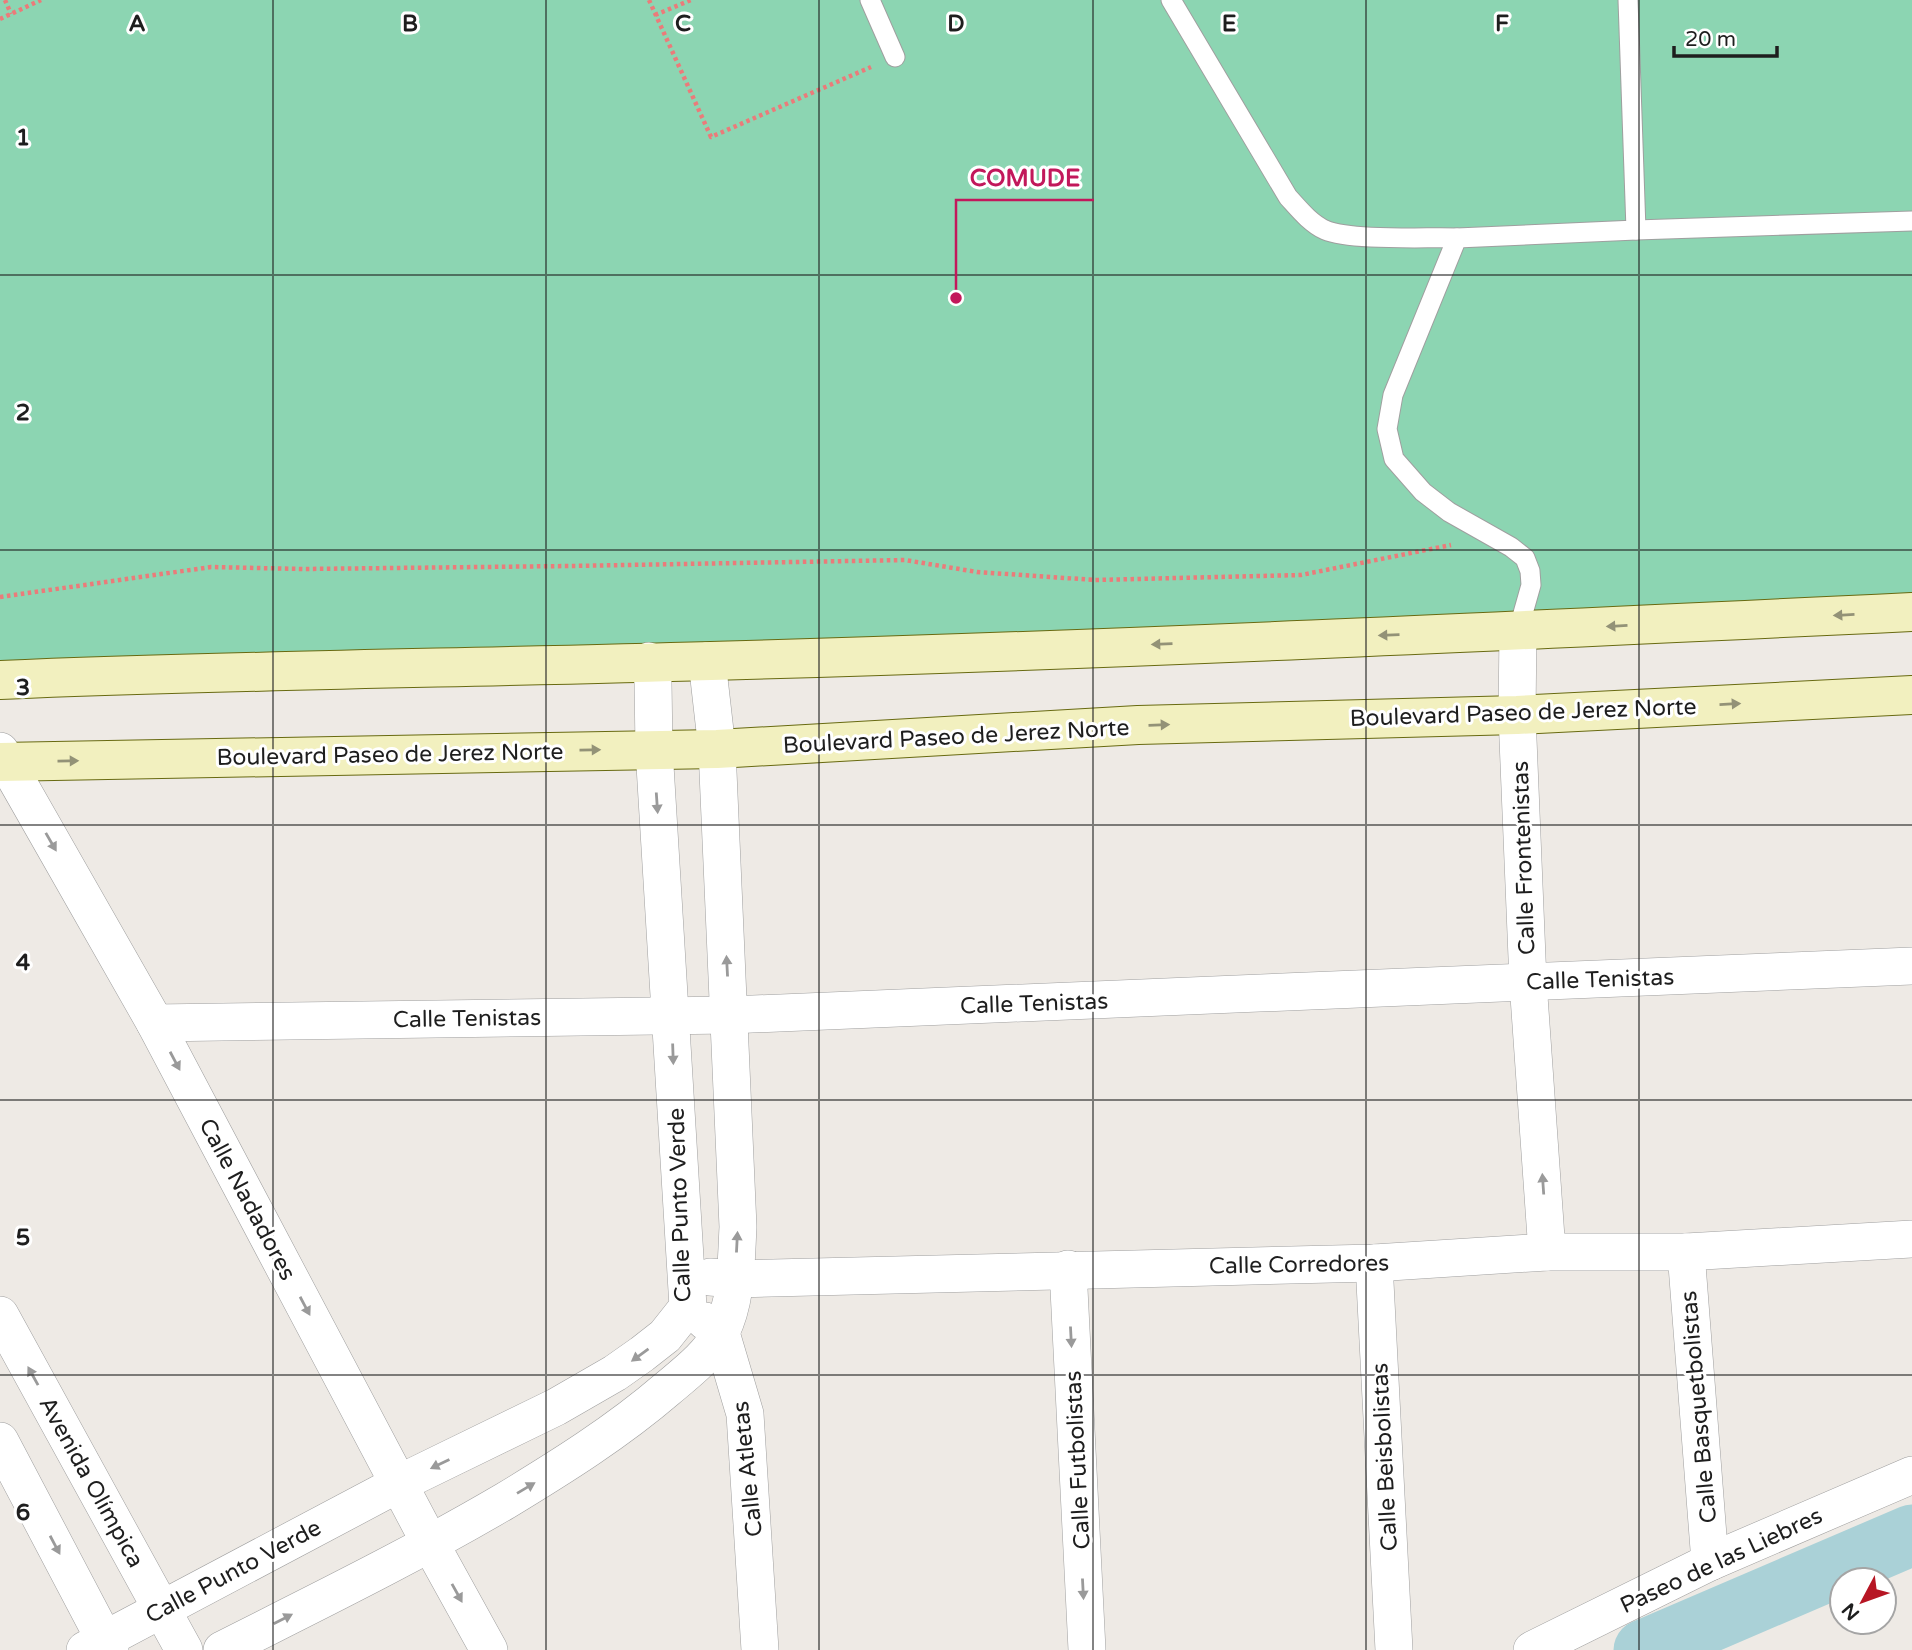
<svg xmlns="http://www.w3.org/2000/svg" width="1912" height="1650" viewBox="0 0 1912 1650" font-family="'Varela Round',sans-serif">
  <rect width="100%" height="100%" fill="#eeeae5"/>
  <polygon fill="#8cd5b2" points="0,0 1912,0 1912,595 0,675"/>
  <g fill="none" stroke-linecap="round" stroke-linejoin="round">
    <polyline stroke="#aad1d7" stroke-width="61" points="1644,1650 1912,1535"/>
    <g stroke="#9f9f9f" stroke-width="21">
      <g id="lane">
        <polyline points="870,0 895,57"/>
        <path d="M1171 0 1288 197C1299 209 1310 223 1325 230 1352 241 1425 237 1457 238"/>
        <polyline points="1636,230 1912,221"/>
        <polyline points="1518,631 1531,585 1530,571 1525,558 1511,547 1449,512 1423,492 1394,459 1387,429 1393,395 1457,238 1636,230 1628,0"/>
      </g>
    </g>
    <g stroke="#9f9f9f" stroke-width="38">
      <g id="street">
        <polyline points="1518,631 1517,715 1528,982 1547,1252"/>
        <polyline points="0,751 155,1023 431,1545 489,1650"/>
        <polyline points="155,1023 730,1015 1912,966"/>
        <polyline points="1686,1252 1710,1562"/>
        <polyline points="1374,1263 1394,1650"/>
        <polyline points="1068,1269 1087,1650"/>
        <polyline points="710,1277 735,1279 1374,1263 1547,1252 1686,1252 1912,1239"/>
        <polyline points="0,1315 184,1650"/>
        <polyline points="705,1321 721,1333 745,1414 760,1650"/>
        <polyline points="0,1441 110,1650"/>
        <polyline points="85,1650 400,1483 556,1407 615,1373 642,1354 665,1336 688,1307 654,749 653,682 649,661"/>
        <path d="M222 1650C317 1602 413 1555 505 1501 561 1467 617 1432 667 1389 686 1373 710 1355 721 1332 737 1300 736 1262 738 1227L717 749 707 661"/>
        <polyline points="1532,1650 1710,1562 1912,1475"/>
      </g>
    </g>
    <g stroke="#686a11" stroke-width="40">
      <g id="secondary">
        <path d="M0 680C237 670 474 668 711 661 1112 650 1512 631 1912 612"/>
        <polyline points="0,762 717,749 1138,725 1517,715 1912,695"/>
      </g>
    </g>
    <g stroke="#eb7b7a" stroke-width="4.5" stroke-dasharray="3.5 3.5" stroke-linecap="butt">
      <polyline points="5,0 11,14"/>
      <polyline points="649,0 711,137 871,67"/>
      <polyline points="655,15 691,0"/>
      <polyline points="0,19 41,0"/>
      <polyline points="0,597 211,567 304,569 570,566 905,560 977,572 1095,580 1301,575 1451,545"/>
    </g>
    <use href="#lane" stroke="#fff" stroke-width="19"/>
    <use href="#street" stroke="#fff" stroke-width="37"/>
    <use href="#secondary" stroke="#f2f0bf" stroke-width="38"/>
  </g>
  <defs><path id="oneway-solid" d="M-6-.8H1V-3.2L6.5 0L1 3.2V.8H-6Z" transform="scale(1.75)"/></defs>
  <g fill="#939277">
    <use href="#oneway-solid" transform="translate(1844 615) rotate(177)"/>
    <use href="#oneway-solid" transform="translate(1617 626) rotate(177)"/>
    <use href="#oneway-solid" transform="translate(1389 635) rotate(178)"/>
    <use href="#oneway-solid" transform="translate(1162 644) rotate(178)"/>
    <use href="#oneway-solid" transform="translate(1730 704) rotate(-3)"/>
    <use href="#oneway-solid" transform="translate(1159 725) rotate(-2)"/>
    <use href="#oneway-solid" transform="translate(590 750) rotate(-1)"/>
    <use href="#oneway-solid" transform="translate(68 761) rotate(-1)"/>
  </g>
  <g fill="#9a9a9a">
    <use href="#oneway-solid" transform="translate(657 803) rotate(86)"/>
    <use href="#oneway-solid" transform="translate(51 842) rotate(60)"/>
    <use href="#oneway-solid" transform="translate(727 966) rotate(-93)"/>
    <use href="#oneway-solid" transform="translate(673 1054) rotate(88)"/>
    <use href="#oneway-solid" transform="translate(175 1061) rotate(62)"/>
    <use href="#oneway-solid" transform="translate(1543 1184) rotate(-94)"/>
    <use href="#oneway-solid" transform="translate(737 1242) rotate(-87)"/>
    <use href="#oneway-solid" transform="translate(305 1306) rotate(62)"/>
    <use href="#oneway-solid" transform="translate(1071 1337) rotate(87)"/>
    <use href="#oneway-solid" transform="translate(640 1355) rotate(144)"/>
    <use href="#oneway-solid" transform="translate(33 1376) rotate(-119)"/>
    <use href="#oneway-solid" transform="translate(440 1464) rotate(154)"/>
    <use href="#oneway-solid" transform="translate(526 1488) rotate(-31)"/>
    <use href="#oneway-solid" transform="translate(55 1545) rotate(62)"/>
    <use href="#oneway-solid" transform="translate(1083 1589) rotate(87)"/>
    <use href="#oneway-solid" transform="translate(457 1593) rotate(61)"/>
    <use href="#oneway-solid" transform="translate(283 1619) rotate(-27)"/>
  </g>
  <path fill="none" stroke="#1e1e1e" stroke-width="2" stroke-opacity="0.55" d="M273 0V1650M546 0V1650M819 0V1650M1093 0V1650M1366 0V1650M1639 0V1650M0 275H1912M0 550H1912M0 825H1912M0 1100H1912M0 1375H1912"/>
  <g text-anchor="middle" stroke-width="6" stroke-linejoin="round" paint-order="stroke">
    <g font-size="23" fill="#1e1e1e" stroke="#fff">
      <text transform="translate(1523 712) rotate(-2)" y="8">Boulevard Paseo de Jerez Norte</text>
      <text transform="translate(956 736) rotate(-3)" y="8">Boulevard Paseo de Jerez Norte</text>
      <text transform="translate(390 754) rotate(-1)" y="8">Boulevard Paseo de Jerez Norte</text>
      <text transform="translate(1523 858) rotate(-92)" y="8">Calle Frontenistas</text>
      <text transform="translate(1600 979) rotate(-2)" y="8">Calle Tenistas</text>
      <text transform="translate(1034 1003) rotate(-2)" y="8">Calle Tenistas</text>
      <text transform="translate(467 1018) rotate(-1)" y="8">Calle Tenistas</text>
      <text transform="translate(248 1199) rotate(62)" y="8">Calle Nadadores</text>
      <text transform="translate(679 1205) rotate(-92)" y="8">Calle Punto Verde</text>
      <text transform="translate(1299 1264) rotate(-1)" y="8">Calle Corredores</text>
      <text transform="translate(1698 1407) rotate(-95)" y="8">Calle Basquetbolistas</text>
      <text transform="translate(1384 1457) rotate(-93)" y="8">Calle Beisbolistas</text>
      <text transform="translate(1077 1460) rotate(-93)" y="8">Calle Futbolistas</text>
      <text transform="translate(747 1469) rotate(-96)" y="8">Calle Atletas</text>
      <text transform="translate(92 1482) rotate(61)" y="8">Avenida Olímpica</text>
      <text transform="translate(1721 1560) rotate(-25)" y="8">Paseo de las Liebres</text>
      <text transform="translate(233 1571) rotate(-28)" y="8">Calle Punto Verde</text>
    </g>
  </g>
  <g font-size="23" text-anchor="middle" font-weight="bold" fill="#1e1e1e" stroke="#fff" stroke-width="6" stroke-linejoin="round" paint-order="stroke">
    <text x="137" y="31">A</text>
    <text x="410" y="31">B</text>
    <text x="683" y="31">C</text>
    <text x="956" y="31">D</text>
    <text x="1229" y="31">E</text>
    <text x="1502" y="31">F</text>
    <text x="23" y="145">1</text>
    <text x="23" y="420">2</text>
    <text x="23" y="695">3</text>
    <text x="23" y="970">4</text>
    <text x="23" y="1245">5</text>
    <text x="23" y="1520">6</text>
  </g>
  <path fill="none" stroke="#c2185b" stroke-width="2.5" d="M956 298L956 200H1094"/>
  <circle fill="#c2185b" stroke="#fff" stroke-width="2.5" cx="956" cy="298" r="7"/>
  <g font-size="24" text-anchor="middle" font-weight="bold" fill="#c2185b" stroke="#fff" stroke-width="6" stroke-linejoin="round" paint-order="stroke">
    <text x="1025" y="186">COMUDE</text>
  </g>
  <g transform="translate(1863 1601) rotate(229)"><circle r="33" fill="#ffffff" stroke="#a5a5a5" stroke-width="2"/>
  <path d="M0-5L12 26L0 18L-12 26Z" fill="#b71624"/>
  <text y="-10" font-size="19" font-weight="bold" text-anchor="middle" fill="#1e1e1e">N</text>
  </g>
  <path d="M1674 46v10h103v-10" fill="none" stroke="#1e1e1e" stroke-width="3.5"/>
  <text x="1685" y="46" font-size="21" fill="#1e1e1e" stroke="#ffffff" stroke-width="5" paint-order="stroke">20 m</text>
</svg>
